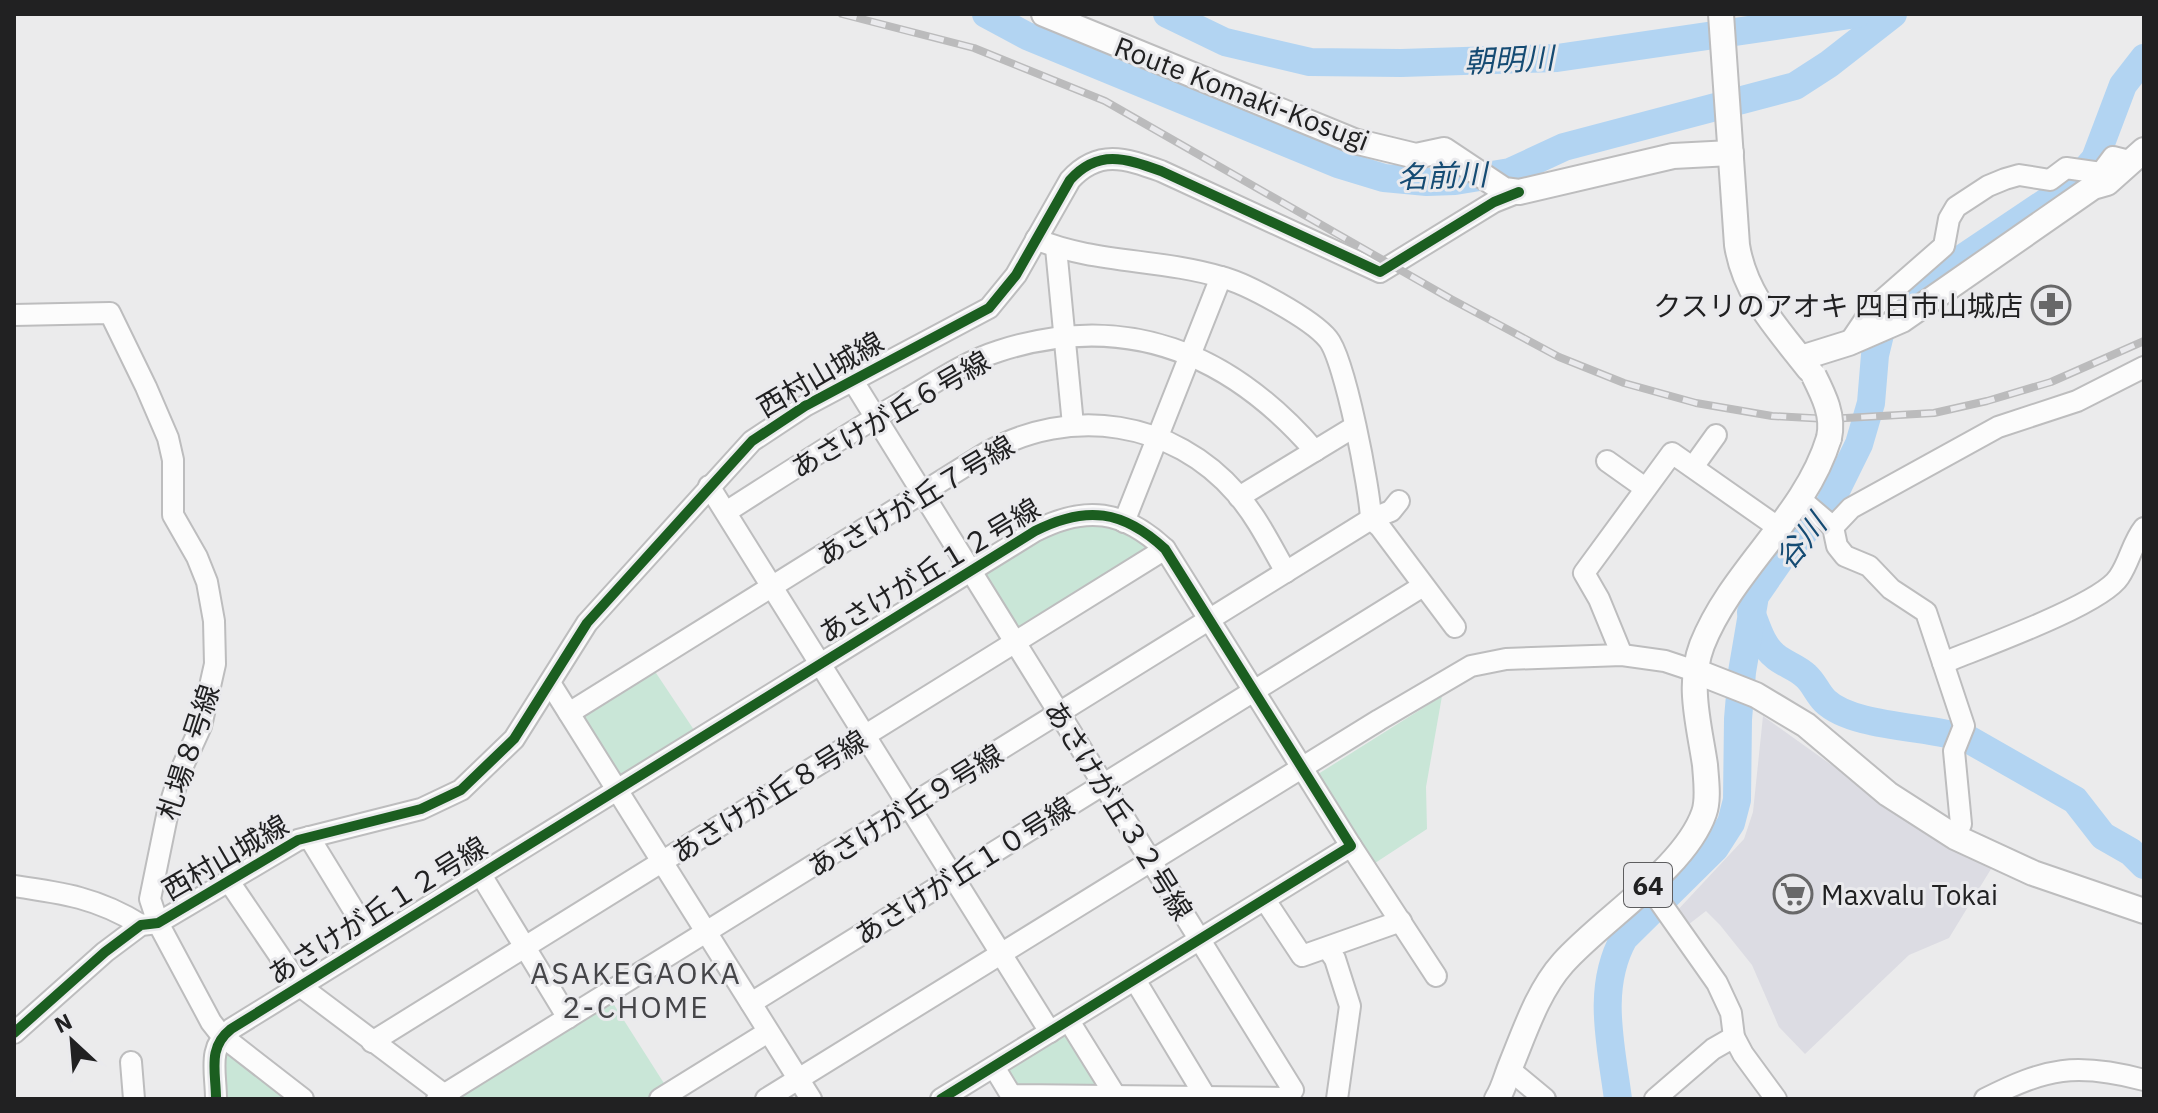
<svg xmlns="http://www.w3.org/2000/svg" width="2158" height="1113" font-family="'IBM Plex Sans','Noto Sans JP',sans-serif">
  <rect width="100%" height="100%" fill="#ebebec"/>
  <polygon fill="#dcdce3" points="1763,716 1903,816 1991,869 1949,938 1909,955 1805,1054 1779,1027 1752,965 1720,925 1706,911 1684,928 1674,914 1744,839 1753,812"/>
  <g fill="#c9e6d7">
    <path d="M1086,523C1110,527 1130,533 1149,547L1021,634L983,573L1049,533Z"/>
    <polygon points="652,667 694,730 622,775 616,774 580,717"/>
    <polygon points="1442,696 1426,787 1427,829 1372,865 1315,776"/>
    <polygon points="611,1000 667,1088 650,1099 458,1099 459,1093"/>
    <polygon points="1064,1032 1103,1084 1099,1090 1018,1090 1006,1067"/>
    <polygon points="222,1049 288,1099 222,1099"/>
  </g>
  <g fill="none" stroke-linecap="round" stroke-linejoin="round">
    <g stroke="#b2d4f2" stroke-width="28">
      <polyline points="986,14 1027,36 1338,164 1384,178 1427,182 1455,181 1510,172 1564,147 1795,86 1829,64 1893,14"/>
      <polyline points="1167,14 1225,42 1310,62 1401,63 1557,58 1857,14"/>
      <path d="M1751,612C1757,627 1762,646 1775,656C1784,664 1797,667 1806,676C1814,683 1817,693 1825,701C1853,728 1930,726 1968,739L2075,800L2103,836L2131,852L2144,865"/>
      <path d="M1618,1099C1611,1045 1596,988 1624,938L1715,848L1731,823L1737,800L1738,719L1742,672L1755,596L1784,554L1829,505L1859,444L1871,403L1875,355L1885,314L1933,278L2073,184L2095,159L2123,85L2144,58"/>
    </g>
    <defs>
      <g id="minor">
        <path d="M1036,239C1091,263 1162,259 1221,277L1124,522"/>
        <polyline points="1056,248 1073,425"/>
        <path d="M1221,277C1246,283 1312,319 1328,339C1345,359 1370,490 1371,519L1380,527L1455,627"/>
        <polyline points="14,315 110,313 146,387 168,438 173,460 173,515 197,557 207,582 214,621 215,664 201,726 181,770 168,811 150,899 158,923 211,1022 222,1036 303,1099"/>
        <polyline points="1849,343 1872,309 1944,246 1949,219 1956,207 1988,186 2005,179 2019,175 2050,180 2066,168 2101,173 2113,157 2129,161"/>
        <polyline points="853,381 1293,1090 1288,1098 1011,1095 994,1067"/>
        <polyline points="1607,461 1645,488"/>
        <polyline points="1693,467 1716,435"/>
        <polyline points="709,486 1050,1032"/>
        <polyline points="1239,497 1354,427"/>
        <polyline points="1800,499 1833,527 1837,546 1845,556 1869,566 1891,589 1926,612 1964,726 1954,751 1961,824 1955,837"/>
        <path d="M726,512C784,475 842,437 902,402C933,384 964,362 999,351C1126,310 1230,353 1315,451"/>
        <polyline points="1833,527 1851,508 1998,427 2077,401 2144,367"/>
        <polyline points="1622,655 1599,599 1584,573 1672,453 1779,528"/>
        <path d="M1943,663C1979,648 2101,605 2119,577C2130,561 2132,543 2144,528"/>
        <polyline points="550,683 811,1099"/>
        <path d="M569,713L986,453C1070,405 1173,420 1237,494C1257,517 1271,546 1286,572"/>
        <polyline points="309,837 372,940"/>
        <polyline points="1351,846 1436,976"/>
        <polyline points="481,875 568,1018"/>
        <polyline points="228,880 300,986 450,1099"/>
        <polyline points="1648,885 1717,983 1731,1013 1734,1037 1743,1054 1776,1099"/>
        <path d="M14,886C63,893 98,898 141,925"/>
        <polyline points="1265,900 1302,956 1401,921"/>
        <polyline points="1328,949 1335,959 1350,1006 1337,1099"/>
        <polyline points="1135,980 1205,1096"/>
        <polyline points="751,1003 1423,586"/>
        <polyline points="1069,1021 1115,1095"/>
        <path d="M14,1033L105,952L141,925L158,923L298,840L421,809L461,790L514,739L587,623L752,441L805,406L989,308L1016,275L1070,180C1098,149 1125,158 1161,171L1380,272L1494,202L1519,192"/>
        <polyline points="372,1042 1165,549"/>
        <polyline points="131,1062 134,1099"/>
        <polyline points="1509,1069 1545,1099"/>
        <path d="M216,1099C216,1071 207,1048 231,1029L1035,531C1086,505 1123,510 1165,549L1351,846L941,1099"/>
        <polyline points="437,1099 1371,519 1391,511 1399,501"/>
        <polyline points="660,1099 768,1032"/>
        <polyline points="766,1099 1379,720 1471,666 1506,659 1622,655 1665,661 1695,671"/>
        <polyline points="1655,1099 1713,1049 1734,1037"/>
        <path d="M1985,1099C2046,1068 2076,1062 2144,1080"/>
      </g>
      <g id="major">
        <polyline points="1044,14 1354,141 1416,156 1444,150 1504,190 1519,192 1673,156 1731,153"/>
        <path d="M1721,14L1737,245C1745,296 1779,330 1809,369"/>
        <polyline points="1801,358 1849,343 1902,320 2093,187 2107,183 2144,150"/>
        <polyline points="1695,671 1756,695 1806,725 1888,794 1955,837 2033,873 2144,911"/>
        <path d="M1497,1099C1504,1088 1506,1077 1511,1065C1525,1031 1538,991 1563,963C1602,919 1685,868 1704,813C1709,799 1706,780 1705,765C1699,724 1687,685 1702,645C1732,569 1805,517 1829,438"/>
      </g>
    </defs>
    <use href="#minor" stroke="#bdbdbe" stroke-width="24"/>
    <use href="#major" stroke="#bdbdbe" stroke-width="28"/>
    <use href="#minor" stroke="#fcfcfc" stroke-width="20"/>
    <use href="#major" stroke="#fcfcfc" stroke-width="24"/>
    <defs>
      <polyline id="rail" points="842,14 974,48 1105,101 1451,299 1559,357 1624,383 1696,403 1772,416 1828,419 1934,413 1987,401 2051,382 2144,341"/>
    </defs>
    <use href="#rail" stroke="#bbbbbc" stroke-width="8"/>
    <use href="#rail" stroke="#eaeaed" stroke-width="5" stroke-dasharray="15" stroke-linecap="butt"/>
    <defs>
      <path id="major-bridge" d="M1814,376C1824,396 1834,416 1829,438"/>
    </defs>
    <use href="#major-bridge" stroke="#bdbdbe" stroke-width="28" stroke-linecap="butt"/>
    <use href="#major-bridge" stroke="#fcfcfc" stroke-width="24"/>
    <defs>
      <g id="cycleway">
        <path d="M14,1033L105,952L141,925L158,923L298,840L421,809L461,790L514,739L587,623L752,441L805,406L989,308L1016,275L1070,180C1098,149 1125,158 1161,171L1380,272L1494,202L1519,192"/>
        <path d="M216,1099C216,1071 207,1048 231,1029L1035,531C1086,505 1123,510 1165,549L1351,846L941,1099"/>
      </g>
    </defs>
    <use href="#cycleway" stroke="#eaeaed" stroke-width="15"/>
    <use href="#cycleway" stroke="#1b5e20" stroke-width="10"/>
  </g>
  <defs>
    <symbol id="pharmacy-ring" viewBox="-11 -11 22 22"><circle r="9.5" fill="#eaeaed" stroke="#686869" stroke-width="1.5"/><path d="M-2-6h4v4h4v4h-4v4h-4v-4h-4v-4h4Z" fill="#686869"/></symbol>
    <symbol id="supermarket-ring" viewBox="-11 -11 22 22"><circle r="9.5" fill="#eaeaed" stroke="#686869" stroke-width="1.5"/><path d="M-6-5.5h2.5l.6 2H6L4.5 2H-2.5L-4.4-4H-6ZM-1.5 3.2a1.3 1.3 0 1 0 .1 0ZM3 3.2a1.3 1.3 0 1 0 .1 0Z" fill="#686869"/></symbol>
  </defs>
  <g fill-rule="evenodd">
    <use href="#pharmacy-ring" x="2029" y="283" width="44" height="44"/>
    <use href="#supermarket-ring" x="1771" y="872" width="44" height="44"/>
  </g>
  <g text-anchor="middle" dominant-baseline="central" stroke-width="6" stroke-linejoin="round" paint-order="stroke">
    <rect fill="#eaeaed" stroke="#5d5d5f" stroke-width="2" x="1624" y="863" width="48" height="44" rx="6"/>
    <g font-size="26" font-weight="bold" fill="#212122">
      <text x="1648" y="885">64</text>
    </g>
    <g font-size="28" fill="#212122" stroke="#eaeaed">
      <text transform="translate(1242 93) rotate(21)">Route Komaki-Kosugi</text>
      <text transform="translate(820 374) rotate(-30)">西村山城線</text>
      <text transform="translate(890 414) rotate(-30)">あさけが丘６号線</text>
      <text transform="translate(915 500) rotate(-31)">あさけが丘７号線</text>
      <text transform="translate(929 570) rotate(-31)">あさけが丘１２号線</text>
      <text transform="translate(188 752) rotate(-72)">札場８号線</text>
      <text transform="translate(769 796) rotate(-32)">あさけが丘８号線</text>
      <text transform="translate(905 810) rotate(-32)">あさけが丘９号線</text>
      <text transform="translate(1119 810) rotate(58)">あさけが丘３２号線</text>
      <text transform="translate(225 857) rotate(-30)">西村山城線</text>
      <text transform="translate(964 870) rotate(-32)">あさけが丘１０号線</text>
      <text transform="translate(377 910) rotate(-32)">あさけが丘１２号線</text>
    </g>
    <g font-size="28" fill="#212122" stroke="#eaeaed" text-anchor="end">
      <text x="2023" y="305">クスリのアオキ 四日市山城店</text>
      <text x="1821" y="894" text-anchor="start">Maxvalu Tokai</text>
    </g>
    <g font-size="30" font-style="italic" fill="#154b73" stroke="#eaeaed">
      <text transform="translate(1509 59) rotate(-3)">朝明川</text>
      <text transform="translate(1442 175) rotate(-2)">名前川</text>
      <text transform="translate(1800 541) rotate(-51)">谷川</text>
    </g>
    <g font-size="30" letter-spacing="2" fill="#454548" stroke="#eaeaed">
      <text x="636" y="972">ASAKEGAOKA<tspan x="636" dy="34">2-CHOME</tspan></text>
    </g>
  </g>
  <rect width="2158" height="1113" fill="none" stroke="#212122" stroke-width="32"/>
  <g transform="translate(72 1041) rotate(334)" stroke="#eaeaed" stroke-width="6" paint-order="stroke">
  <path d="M0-6L14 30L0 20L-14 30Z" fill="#212122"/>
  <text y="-12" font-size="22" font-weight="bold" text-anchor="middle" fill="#212122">N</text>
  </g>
</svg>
